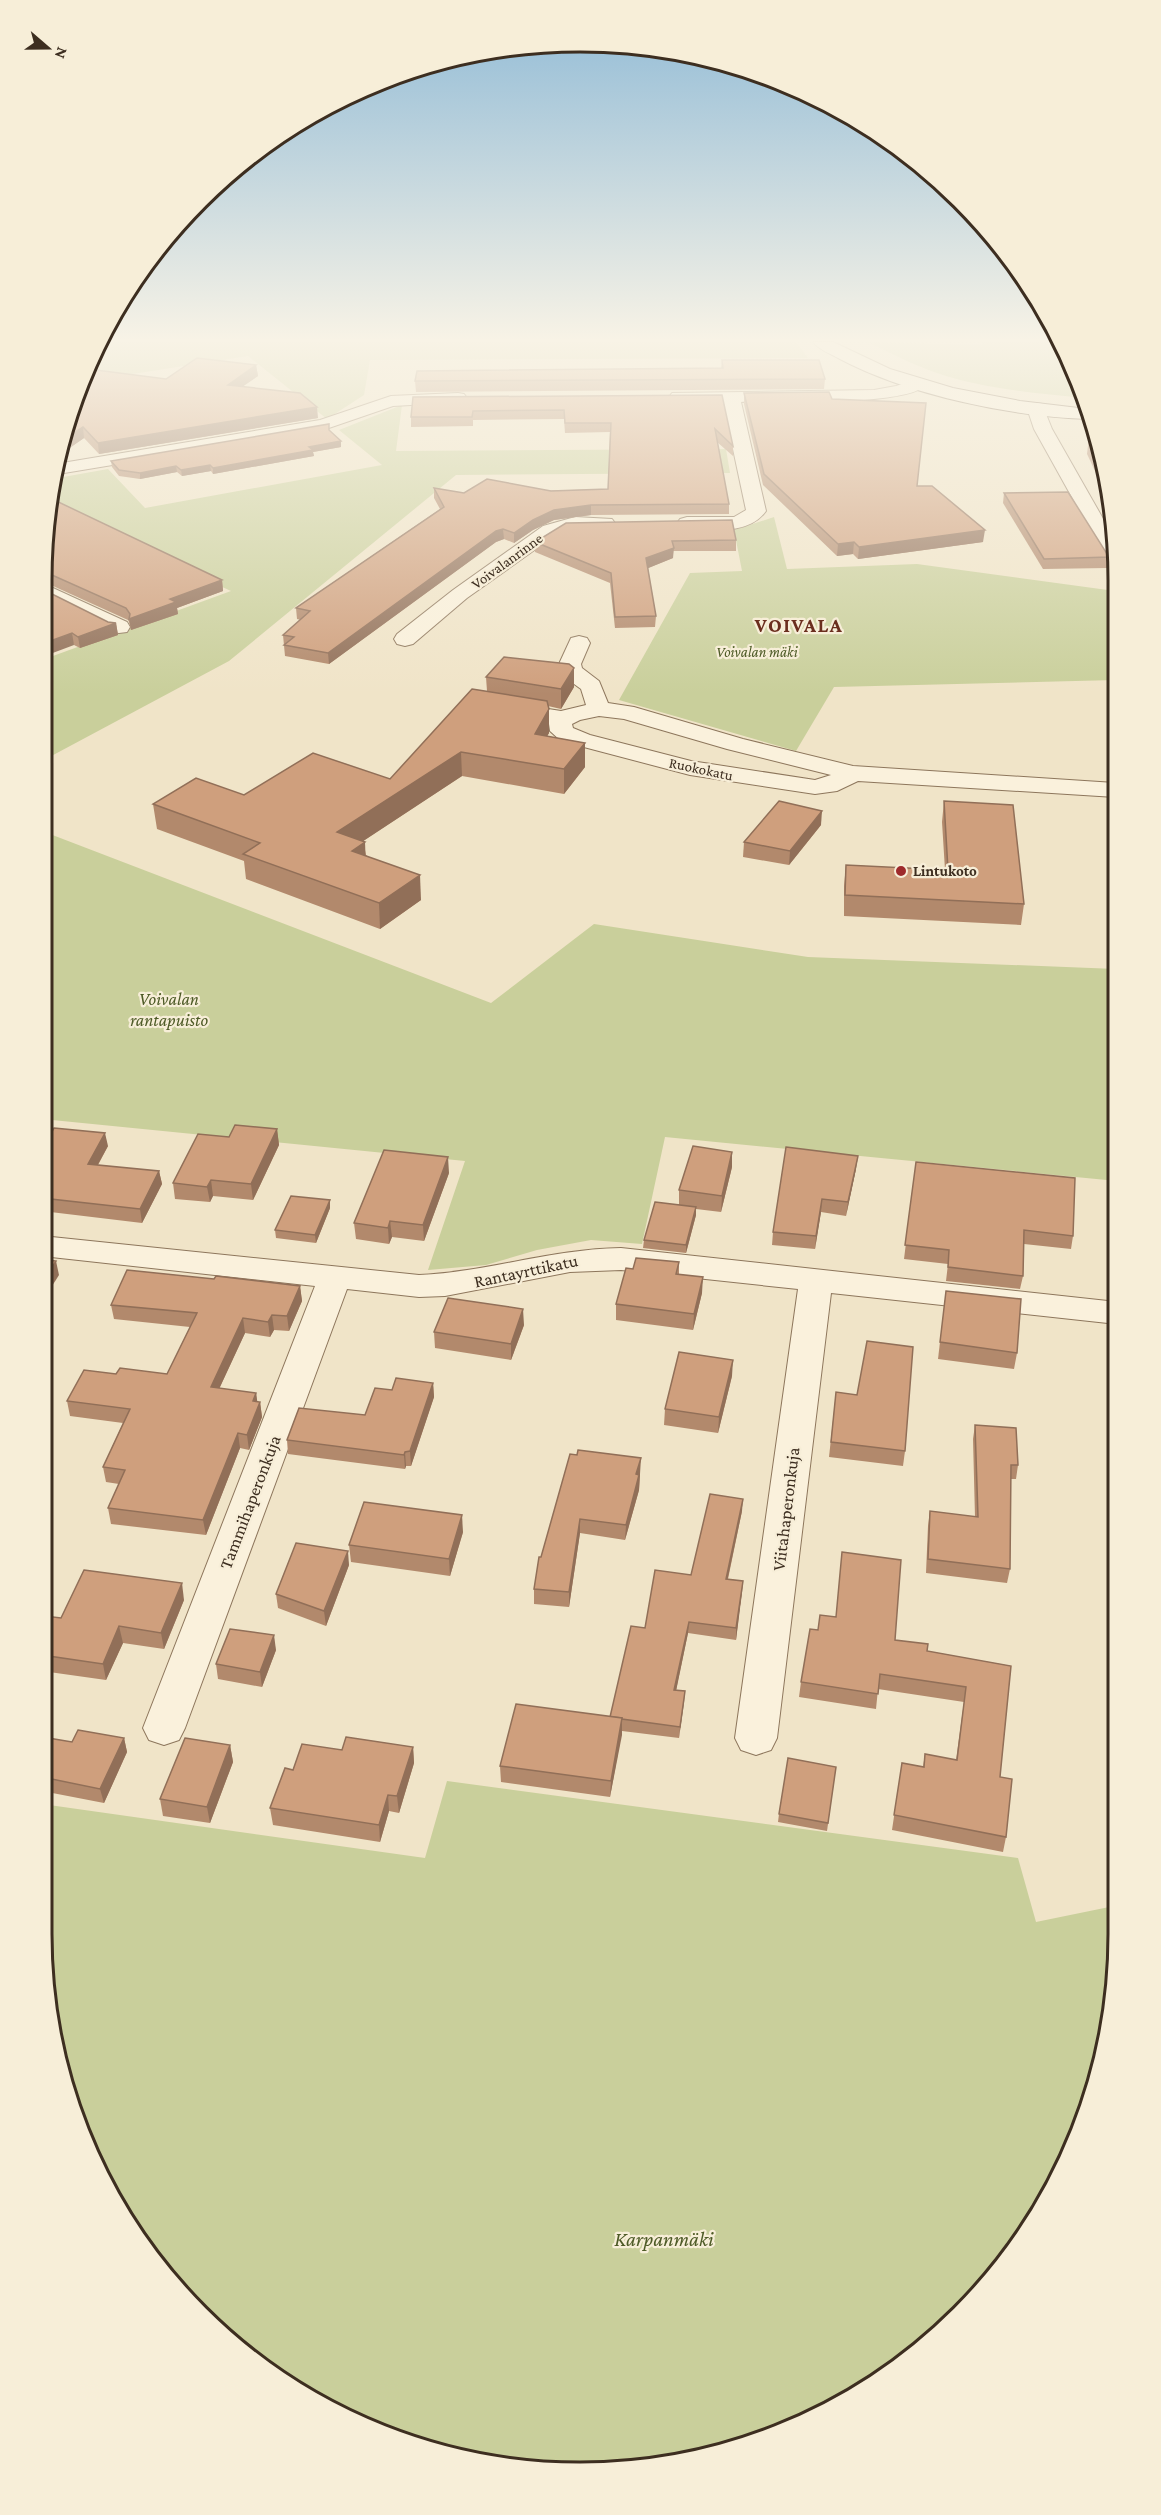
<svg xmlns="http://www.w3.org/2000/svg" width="1161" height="2515" font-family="'Crimson Pro',serif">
  <rect width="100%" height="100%" fill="#f0e4c8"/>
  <g fill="#c9cf9b">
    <polygon points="100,342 796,342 808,358 370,360 364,395 327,419 248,356 81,382"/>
    <path d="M867,342L983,345L982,342H1059L1078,374L1084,398C1034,393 983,389 934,372C911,364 889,352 867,342Z"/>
    <polygon points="402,405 396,451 726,449 730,473 456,475 229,661 42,761 42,660 231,591 49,508 52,479 108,469 145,508 382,465 339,430"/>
    <polygon points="774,517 787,569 917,564 1115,591 1115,680 834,687 796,751 619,700 690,573 742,571 734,530"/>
    <polygon points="42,831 491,1003 594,924 808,957 1116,969 1117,1181 665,1137 642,1244 591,1240 537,1250 486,1265 428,1270 465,1161 42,1119"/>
    <polygon points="447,1781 1018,1858 1036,1922 1119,1905 1119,1935 1109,2040 1078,2140 985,2290 849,2401 753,2445 651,2468 476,2463 312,2401 175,2289 114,2203 71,2108 42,1934 42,1804 425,1858"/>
  </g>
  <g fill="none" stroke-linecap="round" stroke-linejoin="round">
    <defs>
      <g id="street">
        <path d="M918,379L924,380L927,384C909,407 773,401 741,402L766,511C749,535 713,530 687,529L680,527L677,523L680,519L687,517H734L746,510L723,402H678L672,401L669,397L672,393L874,390L896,386Z"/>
        <polygon points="458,393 464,394 467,398 464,402 393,406 323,430 52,475 56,464 320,420 391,396"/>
        <polygon points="1036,403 1042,404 1052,429 1114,538 1115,561 1107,559 1104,555 1034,429 1027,408 1030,404"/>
        <polygon points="575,517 612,519 615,523 612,527 576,529 557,534 467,598 413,644 405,646 397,644 394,639 397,634 453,590 543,526"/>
        <polygon points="42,583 127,622 130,627 127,632 119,633 111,632 42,597"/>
        <path d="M579,636L587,638L590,643L581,664L582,668L599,681L608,703L634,707L743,739L853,766L1115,783V797L858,781L837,791L815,794L690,775L561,741L550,731L549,724L496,714L492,709L496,704L504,702L561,711L586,705L581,689L563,676L559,664L571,638ZM599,716L624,719L727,749L831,775L815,780L691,761L590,735L573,728L572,724L580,720Z"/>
        <path d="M42,1236L419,1275C487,1272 552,1249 621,1248L1117,1302V1324L831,1293L777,1738L771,1750L756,1755L741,1750L735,1738L798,1289L621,1270L570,1272L445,1296L419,1297L347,1289L185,1728L179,1740L164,1745L149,1740L143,1728L315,1286L42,1256Z"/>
      </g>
      <path id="secondary" d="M813,342H833L890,369L953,388L1020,401L1087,409L1090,419C1013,417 908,395 840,359C831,354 819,350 813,342Z"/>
    </defs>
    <use href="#street" stroke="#8d765c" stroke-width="2"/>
    <use href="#secondary" stroke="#6f573f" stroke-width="2"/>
    <use href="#street" fill="#faf1dc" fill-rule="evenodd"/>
    <use href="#secondary" fill="#faf1dc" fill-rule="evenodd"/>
  </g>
  <g fill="#b2896c">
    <polygon points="722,360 825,379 824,389 416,392 415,381 721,368"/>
    <polygon points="256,365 258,376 242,386 318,418 99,454 84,438 58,456 81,380 166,379"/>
    <polygon points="744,393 832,399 917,486 983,542 858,559 853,554 837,556 763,485 744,404"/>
    <polygon points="722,395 733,446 733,456 717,442 729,504 729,514 591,515 554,520 533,530 514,543 504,539 496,542 329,664 285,656 283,635 301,620 297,619 296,608 440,509 434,498 434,488 464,493 608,489 610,432 565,433 564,419 473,420 473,426 411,427 411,417 413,397"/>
    <polygon points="329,431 341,447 313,452 314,456 213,474 211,471 182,476 177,472 140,479 119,476 112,467 111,461"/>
    <polygon points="1089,437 1095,437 1113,503 1110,503 1087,454"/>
    <polygon points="1004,493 1109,557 1107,568 1043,569 1003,503"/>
    <polygon points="50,498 222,580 223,591 177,608 178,614 131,630 129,622 128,620 42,581"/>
    <polygon points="736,540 736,551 673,551 673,558 648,568 656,616 655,627 615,628 610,583 535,552 535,542"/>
    <polygon points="42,589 108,622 116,623 118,635 80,648 74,645"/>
    <polygon points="574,668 574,687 561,709 548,706 549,733 547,736 585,743 585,767 564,794 462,776 363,841 366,855 421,900 380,929 246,879 244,861 157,829 153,804 390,779 487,691 486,677"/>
    <polygon points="944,801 1024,904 1021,925 844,916 844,886 846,865 945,870 942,822"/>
    <polygon points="821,825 789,865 743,857 744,842"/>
    <polygon points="277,1129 279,1145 253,1200 213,1196 210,1202 175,1199 173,1183 229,1137"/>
    <polygon points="108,1146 98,1165 159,1171 162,1184 142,1223 42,1211 42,1148"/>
    <polygon points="916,1162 1073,1236 1071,1249 1024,1244 1023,1276 1020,1289 946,1281 948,1264 904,1259"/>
    <polygon points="732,1167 721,1212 696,1209 696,1215 686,1253 643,1248 644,1240 679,1205 679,1190"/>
    <polygon points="856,1169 846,1216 821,1212 815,1249 772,1245 773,1232"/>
    <polygon points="449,1173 424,1241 392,1237 389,1244 356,1239 354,1223"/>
    <polygon points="330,1208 316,1243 276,1238 275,1230"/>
    <polygon points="679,1262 679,1274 702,1293 693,1330 616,1320 616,1304 633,1269"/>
    <polygon points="214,1279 300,1286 302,1301 289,1331 274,1330 270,1337 245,1333 219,1389 256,1393 257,1402 260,1402 262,1417 249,1450 240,1448 206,1535 111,1524 108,1508 119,1484 106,1482 103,1467 123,1423 70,1416 67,1401 116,1374 167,1374 190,1327 114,1319 111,1305"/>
    <polygon points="946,1291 1017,1353 1014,1369 938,1359"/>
    <polygon points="524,1325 511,1360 435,1348 434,1332"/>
    <polygon points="732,1376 718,1433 664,1425 665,1409"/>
    <polygon points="433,1383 434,1397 411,1466 406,1466 405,1469 288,1454 287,1440 365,1415 392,1390"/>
    <polygon points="836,1392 857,1395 905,1451 903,1466 829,1457"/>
    <polygon points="975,1425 1018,1465 1016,1479 1011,1479 1010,1569 1007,1583 926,1573 928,1526 930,1511 975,1517 973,1439"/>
    <polygon points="570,1454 640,1473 639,1490 625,1540 580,1533 569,1607 534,1604 534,1589 541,1557"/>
    <polygon points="742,1511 728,1579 743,1581 736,1640 688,1633 676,1690 685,1691 679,1738 622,1731 610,1797 501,1782 500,1766 610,1717 645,1628 691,1575"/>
    <polygon points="463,1532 450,1576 351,1562 349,1545"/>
    <polygon points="349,1565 326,1626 278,1608 276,1594"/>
    <polygon points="184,1600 164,1649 123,1643 106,1680 42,1671 42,1621"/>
    <polygon points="895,1640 927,1651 1011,1666 1000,1777 1006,1837 1003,1852 892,1830 902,1763 923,1767 925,1754 956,1760 964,1702 878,1689 876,1709 799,1697 801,1682"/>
    <polygon points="276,1650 262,1687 218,1679 216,1664"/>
    <polygon points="42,1737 72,1742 124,1738 127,1752 104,1803 42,1791"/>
    <polygon points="230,1745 233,1762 210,1823 163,1816 160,1799"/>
    <polygon points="413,1747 414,1763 399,1813 389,1811 380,1842 273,1825 270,1808 293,1770 342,1750"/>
    <polygon points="836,1767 827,1831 778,1822 779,1814"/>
  </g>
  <g fill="#916f58">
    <polygon points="256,365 258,376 229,396 228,385"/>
    <polygon points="317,407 318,418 99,454 98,443"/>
    <polygon points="83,427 84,438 58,456 63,440"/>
    <polygon points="341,441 341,447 313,452 314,456 213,474 213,468 309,447"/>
    <polygon points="210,465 211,471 182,476 181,470"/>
    <polygon points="176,466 177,472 140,479 140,473"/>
    <polygon points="591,505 591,515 554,520 533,530 514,543 514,533 533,520 554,510"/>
    <polygon points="503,529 504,539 496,542 329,664 328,653 496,531"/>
    <polygon points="985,530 983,542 858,559 859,547"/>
    <polygon points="854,542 853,554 837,556 838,544"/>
    <polygon points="674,548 673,558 646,569 646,558"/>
    <polygon points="222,580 223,591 177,608 178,614 131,630 129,619 170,599"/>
    <polygon points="116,623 118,635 80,648 78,637"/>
    <polygon points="72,633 74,645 42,657 42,644"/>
    <polygon points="574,668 574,687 561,709 561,689"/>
    <polygon points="549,709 549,733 535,758 535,734"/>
    <polygon points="585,743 585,767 564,794 564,769"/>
    <polygon points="461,752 462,776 339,857 337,832"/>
    <polygon points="822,811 821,825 789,865 790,851"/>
    <polygon points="365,842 366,867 352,851"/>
    <polygon points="420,875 421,900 380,929 379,903"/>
    <polygon points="277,1129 279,1145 253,1200 251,1184"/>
    <polygon points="105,1133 108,1146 91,1177 88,1164"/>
    <polygon points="732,1152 732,1167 721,1212 722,1196"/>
    <polygon points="858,1156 856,1169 846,1216 848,1202"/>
    <polygon points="448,1157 449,1173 424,1241 423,1225"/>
    <polygon points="159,1171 162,1184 142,1223 140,1209"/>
    <polygon points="211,1180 213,1196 210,1202 207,1187"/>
    <polygon points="822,1199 821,1212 815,1249 816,1236"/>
    <polygon points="330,1200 330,1208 316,1243 315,1235"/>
    <polygon points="696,1207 696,1215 686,1253 686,1245"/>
    <polygon points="390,1221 392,1237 389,1244 388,1228"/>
    <polygon points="56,1261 59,1275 42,1302 42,1284"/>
    <polygon points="703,1277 702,1293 693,1330 694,1314"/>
    <polygon points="300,1286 302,1301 289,1331 287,1316"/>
    <polygon points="523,1309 524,1325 511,1360 511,1344"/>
    <polygon points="272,1315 274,1330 270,1337 268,1322"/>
    <polygon points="243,1318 245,1333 213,1402 211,1387"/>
    <polygon points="733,1360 732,1376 718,1433 719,1417"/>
    <polygon points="433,1383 434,1397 411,1466 410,1451"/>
    <polygon points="256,1393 258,1406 260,1402 262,1417 249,1450 247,1435 253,1401"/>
    <polygon points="238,1433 240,1448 206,1535 203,1520"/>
    <polygon points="405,1452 406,1466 405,1469 404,1455"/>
    <polygon points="641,1458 639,1490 625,1540 626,1525 636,1474"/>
    <polygon points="743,1499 742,1511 725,1591 726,1579"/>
    <polygon points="462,1515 463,1532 450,1576 449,1559"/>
    <polygon points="580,1519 580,1533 569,1607 569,1592"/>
    <polygon points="348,1551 349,1565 326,1626 324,1611"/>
    <polygon points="743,1581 742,1593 736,1640 736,1628"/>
    <polygon points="182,1583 184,1600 164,1649 161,1633"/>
    <polygon points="689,1622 688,1633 674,1701 674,1690"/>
    <polygon points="119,1626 123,1643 106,1680 103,1664"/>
    <polygon points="274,1635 276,1650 262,1687 260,1672"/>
    <polygon points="685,1691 684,1703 679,1738 680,1727"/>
    <polygon points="622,1718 622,1735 610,1797 611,1781"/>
    <polygon points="124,1738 127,1752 104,1803 100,1789"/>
    <polygon points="230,1745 233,1762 210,1823 207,1807"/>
    <polygon points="413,1747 414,1763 399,1813 397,1796"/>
    <polygon points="388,1795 389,1811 380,1842 379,1825"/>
  </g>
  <g fill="#cf9f7d" stroke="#916f58" stroke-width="1.5">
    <polygon points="197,358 256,365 228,385 300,393 317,407 98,443 83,427 63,440 81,380 96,370 166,379"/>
    <polygon points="722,360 819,360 825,379 415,381 417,371 723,368"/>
    <polygon points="829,392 832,399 926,403 917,486 932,486 985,530 859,547 854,542 838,544 764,474 744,393"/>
    <polygon points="722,395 733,446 715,429 729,504 591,505 554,510 533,520 514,533 503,529 496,531 328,653 284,645 294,637 283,635 310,611 296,608 444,507 434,488 464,493 487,479 551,491 608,489 611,423 565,423 564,410 473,411 472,417 411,417 413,397"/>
    <polygon points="329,424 329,430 341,441 309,447 313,450 213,468 210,465 181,470 176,466 140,473 119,470 111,461"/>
    <polygon points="1089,437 1095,437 1102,462"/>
    <polygon points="1068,492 1109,557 1044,559 1004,493"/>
    <polygon points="50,498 222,580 170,599 176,602 129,619 130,614 126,608 43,571"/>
    <polygon points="732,520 736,540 672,541 674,548 646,558 656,616 615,617 611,573 535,542 566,523"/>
    <polygon points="42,589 108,622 116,623 78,637 72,633 42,644"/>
    <polygon points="504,657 569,664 574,668 561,689 486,677"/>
    <polygon points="472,689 547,701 549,709 535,734 585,743 564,769 461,752 337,832 365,842 352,851 420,875 379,903 243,854 260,843 153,804 196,778 244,795 313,753 390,779"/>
    <polygon points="779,801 822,811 790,851 744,842"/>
    <polygon points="944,801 1013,805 1024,904 845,895 846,865 948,870"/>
    <polygon points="235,1125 277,1129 251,1184 211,1180 207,1187 173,1183 198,1134 229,1137"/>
    <polygon points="54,1128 105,1133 88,1164 159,1171 140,1209 42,1198 42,1148"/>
    <polygon points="693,1146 732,1152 722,1196 679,1190"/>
    <polygon points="786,1147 858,1156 848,1202 822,1199 816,1236 773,1232"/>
    <polygon points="384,1150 448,1157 423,1225 390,1221 388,1228 354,1223"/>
    <polygon points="916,1162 1075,1178 1073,1236 1024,1230 1023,1276 948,1267 949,1250 905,1245"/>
    <polygon points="291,1196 330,1200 315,1235 275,1230"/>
    <polygon points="655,1202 696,1207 686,1245 644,1240"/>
    <polygon points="636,1258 679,1262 676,1274 703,1277 694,1314 616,1304 626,1268 633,1269"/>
    <polygon points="42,1259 56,1261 42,1284"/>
    <polygon points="127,1270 214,1279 216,1276 300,1286 287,1316 272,1315 268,1322 243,1318 211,1387 256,1393 253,1401 260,1402 247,1435 238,1433 203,1520 108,1508 125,1470 103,1467 130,1409 67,1401 84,1370 116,1374 120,1368 167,1374 197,1313 111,1305"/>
    <polygon points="946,1291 1021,1299 1017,1353 940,1342"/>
    <polygon points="448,1298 523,1309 511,1344 434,1332"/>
    <polygon points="867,1341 913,1347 905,1451 831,1442 836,1392 857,1395"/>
    <polygon points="679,1352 733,1360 719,1417 665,1409"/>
    <polygon points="396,1378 433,1383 410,1451 405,1452 404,1455 287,1440 299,1408 365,1415 375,1388 392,1390"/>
    <polygon points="975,1425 1016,1428 1018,1465 1011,1465 1010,1569 928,1559 930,1511 978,1517"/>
    <polygon points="578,1450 641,1458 636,1474 639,1475 626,1525 580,1519 569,1592 534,1589 539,1557 541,1557 570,1454 577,1455"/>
    <polygon points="710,1494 743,1499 726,1579 743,1581 736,1628 689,1622 674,1690 685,1691 680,1727 622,1719 622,1718 610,1717 631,1626 645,1628 655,1570 691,1575"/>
    <polygon points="364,1502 462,1515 449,1559 349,1545"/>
    <polygon points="296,1543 348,1551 324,1611 276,1594"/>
    <polygon points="842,1552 901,1560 895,1640 928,1644 927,1651 1011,1666 1000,1777 1012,1779 1006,1837 894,1815 902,1763 924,1767 925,1754 957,1760 966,1687 880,1674 878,1694 801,1682 810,1629 818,1630 820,1615 836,1617"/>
    <polygon points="84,1570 182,1583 161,1633 119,1626 103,1664 42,1655 42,1621 45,1616 61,1618"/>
    <polygon points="230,1629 274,1635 260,1672 216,1664"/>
    <polygon points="516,1704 622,1718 611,1781 500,1766"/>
    <polygon points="78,1730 124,1738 100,1789 42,1777 42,1737 72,1742"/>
    <polygon points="346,1737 413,1747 397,1796 388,1795 379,1825 270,1808 285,1768 293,1770 302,1744 342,1750"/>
    <polygon points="185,1738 230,1745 207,1807 160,1799"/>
    <polygon points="788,1758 836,1767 828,1823 779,1814"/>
  </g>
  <linearGradient id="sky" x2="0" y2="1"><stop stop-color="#8fbad6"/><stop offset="0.49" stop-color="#f8f3e6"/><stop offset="1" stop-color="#f8f3e6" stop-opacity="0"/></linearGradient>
  <rect width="1161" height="694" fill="url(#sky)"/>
  <circle fill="#9e2a2b" stroke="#f7eed8" stroke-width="2" cx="901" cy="871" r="6"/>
  <g text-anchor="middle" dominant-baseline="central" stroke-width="4.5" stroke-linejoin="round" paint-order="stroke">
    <g font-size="15" fill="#3d2e20" stroke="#f7eed8">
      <text transform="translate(507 561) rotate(-36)">Voivalanrinne</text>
      <text transform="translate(701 769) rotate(12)">Ruokokatu</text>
    </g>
    <g font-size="15" font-style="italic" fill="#4d5a26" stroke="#f7eed8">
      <text x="757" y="652">Voivalan mäki</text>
    </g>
    <g font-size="15" font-weight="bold" fill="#3d2e20" stroke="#f7eed8" text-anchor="start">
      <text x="913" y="871">Lintukoto</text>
    </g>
    <g font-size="18" font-style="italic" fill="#4d5a26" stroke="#f7eed8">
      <text x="169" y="999">Voivalan<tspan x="169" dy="21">rantapuisto</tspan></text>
    </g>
    <g font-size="18" fill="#3d2e20" stroke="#f7eed8">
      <text transform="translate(526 1271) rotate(-12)">Rantayrttikatu</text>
      <text transform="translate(250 1502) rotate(-69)">Tammihaperonkuja</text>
      <text transform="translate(786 1509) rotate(-83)">Viitahaperonkuja</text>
    </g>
    <g font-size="20" font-weight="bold" letter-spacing="1.5" fill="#6b2e1e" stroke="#f7eed8">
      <text x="799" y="625">VOIVALA</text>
    </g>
    <g font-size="21" font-style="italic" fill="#4d5a26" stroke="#f7eed8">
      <text x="664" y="2239">Karpanmäki</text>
    </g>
  </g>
  <path d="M0 0H1161V2515H0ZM580 52H580A528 528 0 0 1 1108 580V1934A528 528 0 0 1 580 2462H580A528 528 0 0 1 52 1934V580A528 528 0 0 1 580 52Z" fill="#f7eed8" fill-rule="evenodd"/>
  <path fill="none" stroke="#3d2e20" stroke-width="3" d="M580 52H580A528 528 0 0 1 1108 580V1934A528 528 0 0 1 580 2462H580A528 528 0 0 1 52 1934V580A528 528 0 0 1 580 52Z"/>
  <g transform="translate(48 48) rotate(110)" stroke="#f7eed8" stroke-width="4.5" paint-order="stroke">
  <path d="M0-4.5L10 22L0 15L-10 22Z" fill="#3d2e20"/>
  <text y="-9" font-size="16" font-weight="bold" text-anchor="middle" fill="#3d2e20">N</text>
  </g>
</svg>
